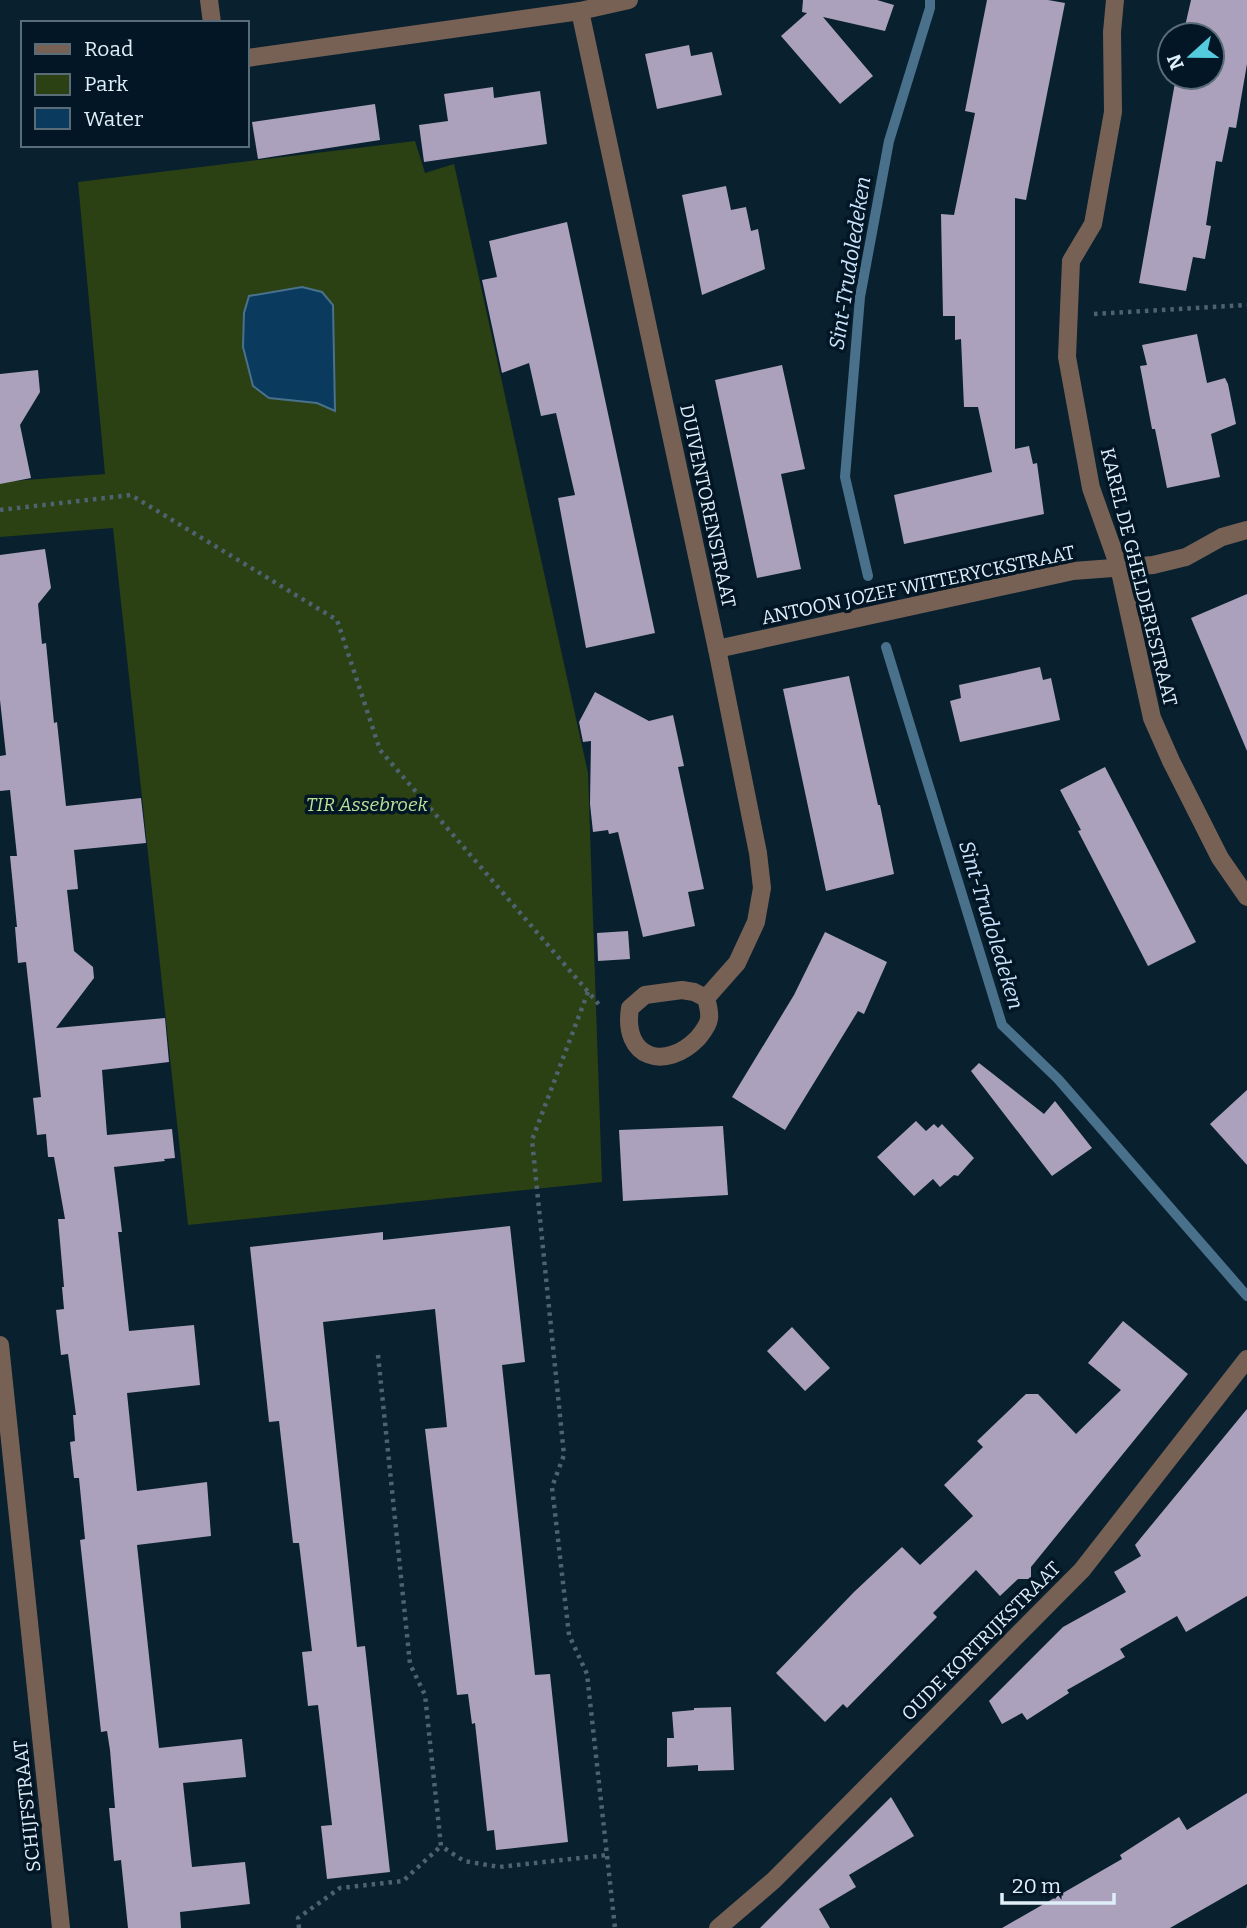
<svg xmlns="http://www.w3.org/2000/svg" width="1247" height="1928" font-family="Bitter,serif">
  <rect width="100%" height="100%" fill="#09202f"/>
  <polygon fill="#2b4113" points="415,141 425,173 454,164 588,773 602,1182 188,1225 113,528 0,537 0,482 105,474 78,182"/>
  <polygon fill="#0a3b5e" stroke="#4a718c" stroke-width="2" points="302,287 322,292 333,305 335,411 317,403 269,398 253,386 243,347 244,313 249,296"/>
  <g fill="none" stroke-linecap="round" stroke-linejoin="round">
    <g stroke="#4a718c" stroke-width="10">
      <polyline points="868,576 845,477 860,297 889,141 930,8 930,0"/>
      <polyline points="886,647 1002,1025 1058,1079 1247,1296"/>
    </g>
  </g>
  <g fill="#aba1bc">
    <polygon points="803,0 877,0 894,5 885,31 823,17 873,76 840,104 781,36 807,13 802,12"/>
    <polygon points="987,0 1048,0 1065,3 1026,200 1015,198 1015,449 1029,446 1033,464 1037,463 1044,514 904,544 894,495 992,472 978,407 964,407 961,339 955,340 955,316 943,316 941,214 954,215 975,113 965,111"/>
    <polygon points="1191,0 1247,0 1247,64 1236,128 1229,127 1222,162 1216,161 1206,225 1211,226 1205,259 1193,257 1186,291 1139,283 1176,77 1212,77 1212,35 1183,35"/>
    <polygon points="689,45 691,56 712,52 722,95 657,109 645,54"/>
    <polygon points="493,87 494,98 540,91 547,144 424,162 419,125 448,121 444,94"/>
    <polygon points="375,104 380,140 258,159 252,122"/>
    <polygon points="726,186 731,210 746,207 751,231 758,229 765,269 702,295 682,195"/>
    <polygon points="567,222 655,633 586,648 558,498 575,495 556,413 541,416 529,363 502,373 482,280 497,277 489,241"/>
    <polygon points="1197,334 1207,383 1225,378 1228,384 1236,424 1211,434 1220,477 1167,488 1155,429 1152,429 1140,366 1147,365 1142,345"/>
    <polygon points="782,365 805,469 781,474 801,569 757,578 715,380"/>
    <polygon points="38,370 40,392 20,425 31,478 0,484 0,374"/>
    <polygon points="45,549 51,588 38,604 42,644 46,643 54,723 57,722 66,806 141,798 146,843 74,850 78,889 67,890 74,951 93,967 94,978 56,1028 165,1018 169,1062 102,1070 107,1135 172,1129 175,1158 164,1159 165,1161 114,1167 122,1232 118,1232 129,1331 194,1325 200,1385 127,1393 137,1491 207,1482 211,1536 137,1545 159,1748 242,1739 246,1777 183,1783 192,1867 245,1862 250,1904 180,1912 181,1928 128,1928 121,1860 114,1861 109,1808 115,1808 110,1750 107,1731 101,1732 80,1540 85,1539 79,1478 74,1478 70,1442 75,1441 73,1415 76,1415 68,1354 61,1355 56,1310 64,1309 62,1287 64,1287 58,1219 65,1219 54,1157 48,1157 46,1134 37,1135 33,1098 41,1097 26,962 18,963 15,927 17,927 10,856 17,856 10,790 0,791 0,756 6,755 0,700 0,555"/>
    <polygon points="1247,594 1247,751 1191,618"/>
    <polygon points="1040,667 1043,680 1051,678 1060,720 960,742 950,701 961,698 959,685"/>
    <polygon points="849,676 878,805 880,805 894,874 826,891 783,689"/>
    <polygon points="595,692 649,721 673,715 684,766 678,767 704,889 688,892 695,926 643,937 618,832 609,834 608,830 593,832 590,804 591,741 583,742 579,722"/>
    <polygon points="1105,767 1196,942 1148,966 1078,831 1081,830 1060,790"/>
    <polygon points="628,931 630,959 598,961 597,933"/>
    <polygon points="825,932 887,962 864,1014 858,1011 785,1130 732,1097 794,995"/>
    <polygon points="979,1063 1044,1114 1055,1101 1092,1148 1052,1176 971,1071"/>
    <polygon points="1247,1090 1247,1165 1210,1124"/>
    <polygon points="916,1121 926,1131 934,1124 938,1128 942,1124 974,1158 958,1176 954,1175 940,1187 933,1179 914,1196 877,1157"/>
    <polygon points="723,1126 728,1195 623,1201 619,1130"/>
    <polygon points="510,1226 525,1362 502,1365 535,1675 550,1674 568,1842 496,1850 494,1830 487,1831 475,1723 472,1724 468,1694 457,1695 425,1429 447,1427 435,1309 323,1322 357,1647 365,1646 390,1872 327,1879 321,1826 332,1825 318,1705 308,1706 302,1652 312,1651 299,1543 293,1543 279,1421 269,1422 250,1247 383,1232 383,1240"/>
    <polygon points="1123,1321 1188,1374 1031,1567 1031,1579 1018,1579 1000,1596 976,1570 933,1613 937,1617 923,1631 847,1708 843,1704 825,1722 776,1673 854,1592 902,1547 920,1565 973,1516 944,1485 983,1447 977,1441 1026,1394 1038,1394 1076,1434 1121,1390 1088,1363"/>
    <polygon points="792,1327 830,1368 805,1391 767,1351"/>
    <polygon points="1247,1409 1247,1596 1186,1632 1177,1616 1120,1649 1125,1657 1067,1690 1069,1693 1027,1720 1022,1713 1002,1724 989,1701 1063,1627 1126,1592 1114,1572 1141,1556 1135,1545"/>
    <polygon points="731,1707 734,1770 698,1771 698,1765 667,1767 667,1738 674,1738 672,1712 694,1710 694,1708"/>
    <polygon points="1247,1793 1247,1884 1170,1928 1002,1928 1122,1859 1120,1855 1179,1817 1187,1830"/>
    <polygon points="891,1797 914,1836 849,1875 856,1887 819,1909 830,1928 760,1928"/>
  </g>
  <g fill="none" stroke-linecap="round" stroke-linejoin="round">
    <g stroke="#4e626f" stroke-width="4.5" stroke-dasharray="3.5 5" stroke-linecap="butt">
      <polyline points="1094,314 1247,305"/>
      <polyline points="0,510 131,495 337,620 380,750 602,1008"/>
      <polyline points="588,992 532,1140 564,1455 552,1487 569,1635 587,1674 615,1928"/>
      <polyline points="378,1355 410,1664 425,1695 441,1846 464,1861 499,1867 607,1855"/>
      <polyline points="299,1928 298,1918 340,1888 403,1881 441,1846"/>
      <polyline points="1246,1928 1247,1928"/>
    </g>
    <g stroke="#776154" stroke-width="18">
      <polyline points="209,0 212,23"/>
      <polyline points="1115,0 1112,32 1113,112 1093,224 1071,261 1067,357 1091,488 1119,567 1152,718 1171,761 1220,858 1247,897"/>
      <polyline points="580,11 717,649 758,853 762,888 756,922 737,963 706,998"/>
      <polyline points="247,58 580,11 629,0"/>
      <polyline points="717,649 1073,571 1153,565 1186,557 1222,537 1247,530"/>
      <path d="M682,990L694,992L706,998C708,1005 710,1012 709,1019C708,1026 702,1033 698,1038C665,1072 622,1058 630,1008L645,995Z"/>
      <polyline points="0,1345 61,1928"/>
      <polyline points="718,1928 774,1880 1082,1570 1247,1359"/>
    </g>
  </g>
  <g text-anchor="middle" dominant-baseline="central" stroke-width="7" stroke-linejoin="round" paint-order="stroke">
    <g font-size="19" fill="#e0eef8" stroke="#021625">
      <text transform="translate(708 506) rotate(78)">DUIVENTORENSTRAAT</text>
      <text transform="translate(1139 577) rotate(76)">KAREL DE GHELDERESTRAAT</text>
      <text transform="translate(918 585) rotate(-12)">ANTOON JOZEF WITTERYCKSTRAAT</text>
      <text transform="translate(981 1641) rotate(-45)">OUDE KORTRIJKSTRAAT</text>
      <text transform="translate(27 1806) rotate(-96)">SCHIJFSTRAAT</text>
    </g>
    <g font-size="19" font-style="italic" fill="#bae195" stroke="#021625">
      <text x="367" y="804">TIR Assebroek</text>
    </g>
    <g font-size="21" font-style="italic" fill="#cbe5fd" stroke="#021625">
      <text transform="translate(850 263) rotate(-81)">Sint-Trudoledeken</text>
      <text transform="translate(991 925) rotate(73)">Sint-Trudoledeken</text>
    </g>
  </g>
  <rect x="21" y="21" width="228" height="126" fill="#021625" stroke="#5b6c79" stroke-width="2"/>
  <rect x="35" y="44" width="35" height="10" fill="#776154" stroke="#5b6c79" stroke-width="2"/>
  <text x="84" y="56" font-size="21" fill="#e0eef8">Road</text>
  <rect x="35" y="74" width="35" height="21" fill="#2b4113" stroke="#5b6c79" stroke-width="2"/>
  <text x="84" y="91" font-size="21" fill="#e0eef8">Park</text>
  <rect x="35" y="108" width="35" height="21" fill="#0a3b5e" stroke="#5b6c79" stroke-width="2"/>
  <text x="84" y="126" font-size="21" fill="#e0eef8">Water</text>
  <g transform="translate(1191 56) rotate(249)"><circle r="33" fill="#021625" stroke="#5b6c79" stroke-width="2"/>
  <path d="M0-5L12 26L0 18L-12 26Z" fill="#54cade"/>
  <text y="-10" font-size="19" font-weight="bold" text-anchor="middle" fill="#e0eef8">N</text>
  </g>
  <path d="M1002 1893v10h112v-10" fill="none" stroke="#e0eef8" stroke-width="3.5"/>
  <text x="1012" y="1893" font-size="21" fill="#e0eef8" stroke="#021625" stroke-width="5" paint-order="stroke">20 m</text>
</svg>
